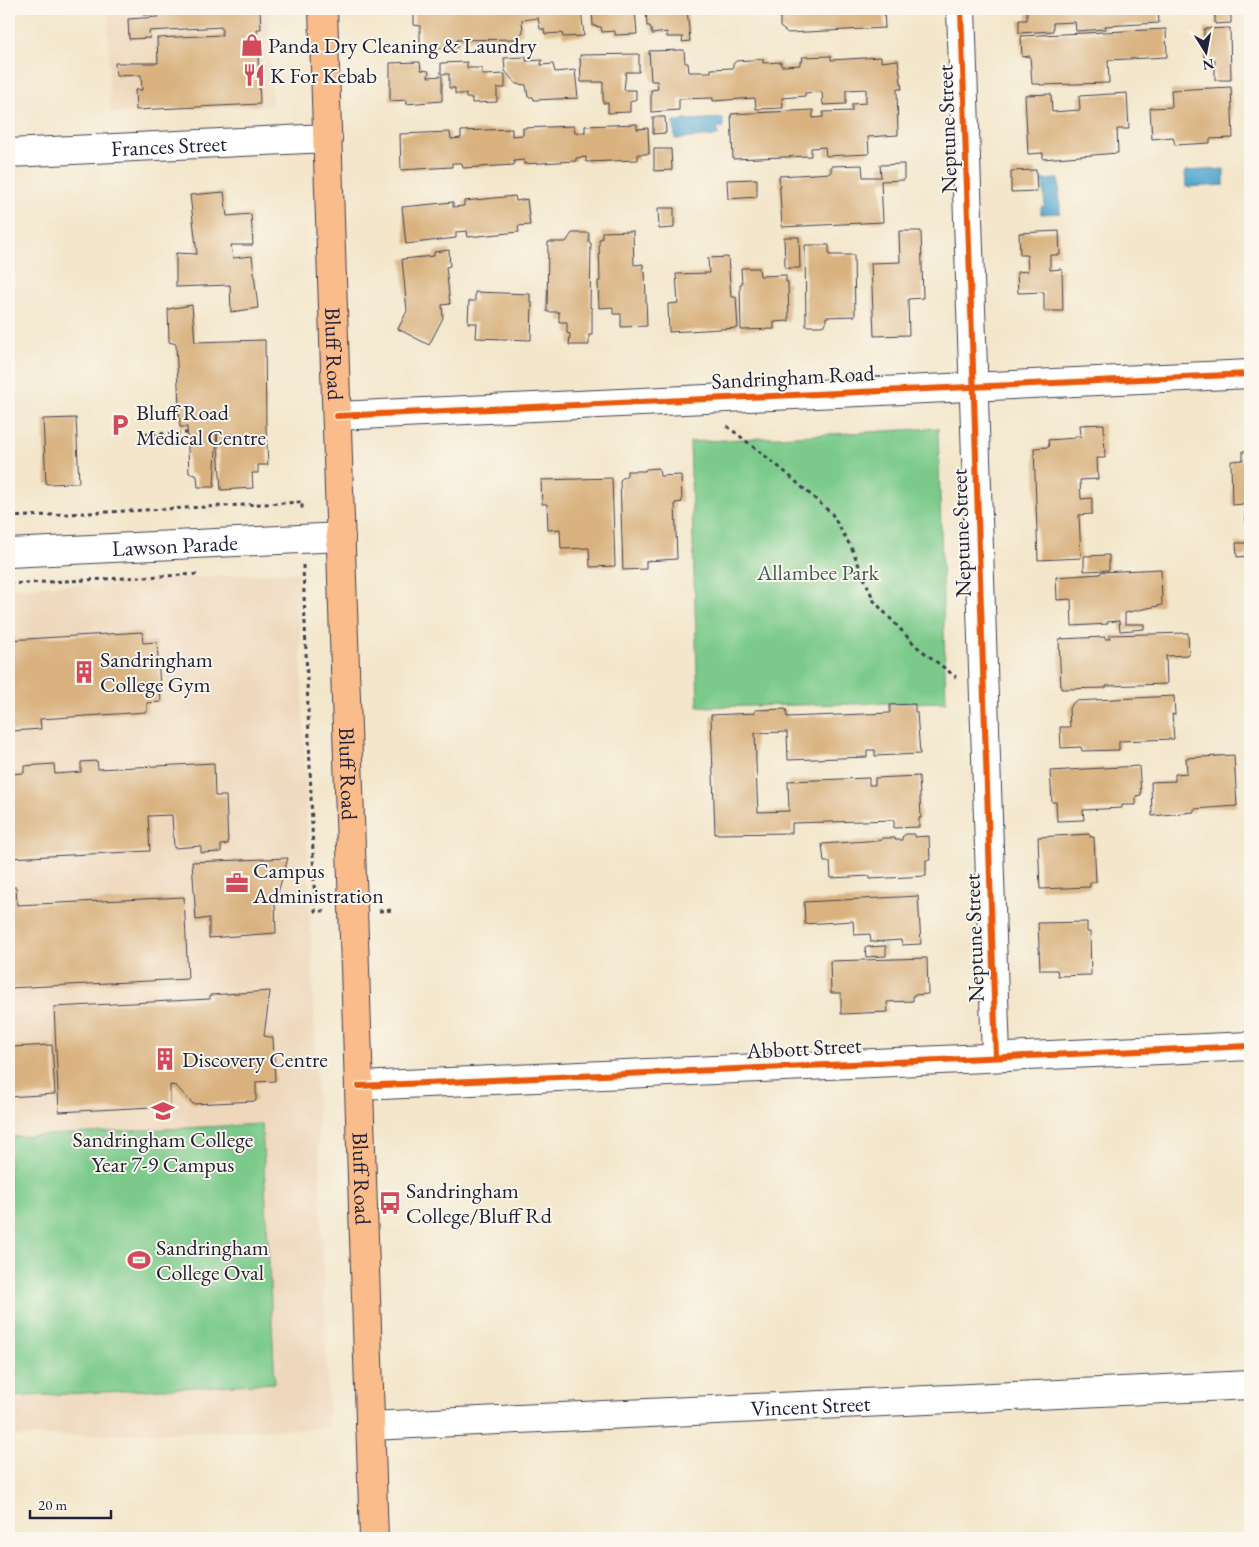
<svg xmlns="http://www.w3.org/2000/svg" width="1259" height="1547" font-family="'EB Garamond',serif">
  <rect width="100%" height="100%" fill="#fbf7ec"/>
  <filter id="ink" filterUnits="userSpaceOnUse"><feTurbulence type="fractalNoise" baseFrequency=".02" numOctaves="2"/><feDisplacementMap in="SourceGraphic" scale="10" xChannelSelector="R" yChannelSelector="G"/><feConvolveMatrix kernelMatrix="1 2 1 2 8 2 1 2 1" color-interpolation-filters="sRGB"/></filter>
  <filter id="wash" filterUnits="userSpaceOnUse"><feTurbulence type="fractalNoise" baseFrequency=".0096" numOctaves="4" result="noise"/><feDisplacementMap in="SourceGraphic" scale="20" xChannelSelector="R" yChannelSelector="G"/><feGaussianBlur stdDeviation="1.12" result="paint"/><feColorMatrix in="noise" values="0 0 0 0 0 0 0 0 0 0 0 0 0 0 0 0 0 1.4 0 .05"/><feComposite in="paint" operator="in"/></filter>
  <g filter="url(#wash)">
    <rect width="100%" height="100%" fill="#f3e6cb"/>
    <g fill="#eed7bb">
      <polygon points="108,9 269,9 272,106 110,113"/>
      <polygon points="298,572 329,1428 9,1437 9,588"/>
    </g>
    <g fill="#7bca8b" stroke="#4e7663">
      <polygon points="938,428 946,702 698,707 690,442"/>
      <polygon points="262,1124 275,1383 9,1397 9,1137"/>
    </g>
    <g fill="#52a7ce" stroke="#3a6484">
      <polygon points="723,118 723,128 717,128 718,136 675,139 674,121"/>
      <polygon points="1224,169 1224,185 1186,187 1185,171"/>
      <polygon points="1059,179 1060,213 1041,214 1041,207 1045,207 1043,180"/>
    </g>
    <g id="blocks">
      <g fill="#d9b280">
        <polygon points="143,9 260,9 261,29 257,29 260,104 136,110 135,90 142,90 141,75 116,76 115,63 158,63 157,38 222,35 222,27 149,31 150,38 129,39 128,19 158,17 158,14 143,15"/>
        <polygon points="414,9 581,9 584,36 563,37 562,33 545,34 544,29 540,29 538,18 522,20 523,32 516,39 457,40 458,47 420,49 420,26 414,25"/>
        <polygon points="592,9 635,9 637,34 615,35 615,31 602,32 601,27 593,26"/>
        <polygon points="646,9 687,9 690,41 682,42 683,37 667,37 667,32 652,34 650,26 647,26"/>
        <polygon points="780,9 884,10 885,28 788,33 780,27"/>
        <polygon points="1027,9 1158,9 1159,23 1105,26 1106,29 1076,31 1075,22 1053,23 1053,31 1019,33 1019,20 1027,20"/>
        <polygon points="1231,12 1231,23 1215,24 1215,13"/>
        <polygon points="1230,28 1231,80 1215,80 1215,60 1204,60 1204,29"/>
        <polygon points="1166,29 1167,57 1108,60 1109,83 1040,85 1040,84 1032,84 1030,56 1022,57 1021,36"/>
        <polygon points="684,50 685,63 688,63 689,72 711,72 711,69 733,68 733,64 736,61 763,59 763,63 781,62 781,66 785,66 800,65 800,61 803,61 802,57 831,56 831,60 881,57 881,62 898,60 902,89 897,89 898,135 868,137 869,154 826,156 825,147 811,148 811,156 733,159 731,114 813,110 813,118 823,117 823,112 852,111 852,104 866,103 866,89 846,90 846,104 823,105 822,92 805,93 805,96 782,98 783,108 756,109 755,98 713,101 713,98 679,99 679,110 651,112 651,90 658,89 657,81 651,81 649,51"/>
        <polygon points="639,54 639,72 626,72 624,90 636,90 636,99 630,102 630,112 608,113 608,103 603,103 603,82 581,82 580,55"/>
        <polygon points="526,57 526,61 542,60 541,65 553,64 555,72 575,70 578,98 534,100 533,97 528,97 526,85 516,84 505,71 504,58"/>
        <polygon points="420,62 421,70 429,71 428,77 442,76 442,101 406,104 407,100 390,101 390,63"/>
        <polygon points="467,62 467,68 482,68 482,75 505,74 505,88 497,88 497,102 472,103 472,98 466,98 466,94 455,94 455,88 449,88 449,74 441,74 441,63"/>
        <polygon points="1231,87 1233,138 1210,139 1210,143 1175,145 1173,137 1152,139 1150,108 1172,107 1171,90"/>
        <polygon points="1127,93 1129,129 1117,129 1118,153 1043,159 1043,153 1028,154 1025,95 1051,94 1052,112 1080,110 1079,96"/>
        <polygon points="653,117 665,117 666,133 653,134"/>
        <polygon points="637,124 637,129 648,128 649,154 638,154 638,160 586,162 586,157 576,158 576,161 524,164 524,160 514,161 514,165 463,168 462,163 452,163 452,167 401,170 400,134 450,132 451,139 461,138 461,131 512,129 512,136 523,135 523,128 574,126 575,133 585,132 585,126"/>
        <polygon points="654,149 671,149 672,170 654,171"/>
        <polygon points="904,164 904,180 881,181 883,222 782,227 779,176 831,173 831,166 862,165 863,177 881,177 880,165"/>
        <polygon points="1036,170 1037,191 1011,192 1011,171"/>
        <polygon points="757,179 757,197 728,199 727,180"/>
        <polygon points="224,192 227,216 251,214 253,245 231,245 233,258 252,256 258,308 231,312 230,285 176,287 176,253 197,254 190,195"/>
        <polygon points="515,196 516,201 527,199 530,225 518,226 519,232 468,237 467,231 456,232 456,238 406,244 402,207 453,202 453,207 464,206 464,201"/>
        <polygon points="658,208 674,208 674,228 659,229"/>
        <polygon points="633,231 634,265 643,264 643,272 645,272 647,326 621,327 621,314 613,314 613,307 599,308 598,281 600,281 599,239 602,239 602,232"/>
        <polygon points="899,231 921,231 923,298 908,299 909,335 874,336 871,263 900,262"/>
        <polygon points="1059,231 1060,255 1050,255 1050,270 1062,269 1063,311 1044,311 1044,292 1018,293 1017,272 1028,271 1027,255 1020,255 1019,233"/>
        <polygon points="572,233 589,233 589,243 591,243 590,308 592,308 592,335 589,335 589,345 569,345 570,334 567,333 567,322 559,322 559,312 547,312 548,242 566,242"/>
        <polygon points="784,237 799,237 800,268 785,268"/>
        <polygon points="805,245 829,245 829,255 854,255 855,316 826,317 826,324 821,326 806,326"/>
        <polygon points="449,250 450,266 446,267 450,304 442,305 443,318 429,345 398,329 407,311 402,259 434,256 434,252"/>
        <polygon points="728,257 731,297 736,297 738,328 669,332 668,304 678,303 676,274 709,273 708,258"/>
        <polygon points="741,268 759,268 760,276 786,275 786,282 788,282 789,321 774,322 774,329 741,330 740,284 742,284"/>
        <polygon points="475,292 530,294 530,302 532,302 531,340 476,338 477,323 468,323 469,301 475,301"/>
        <polygon points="192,305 195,342 265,340 266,427 268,465 258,465 258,473 252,473 253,488 221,490 217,431 214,487 198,487 197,476 189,473 187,427 180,427 176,344 169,342 168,309"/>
        <polygon points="76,418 79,483 46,484 43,419"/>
        <polygon points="1104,424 1105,458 1097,458 1098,479 1080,480 1081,499 1092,498 1092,514 1079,515 1081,558 1038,560 1034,448 1049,447 1048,440 1075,438 1075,436 1081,436 1080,425"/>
        <polygon points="1250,450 1250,522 1246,522 1245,504 1232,505 1231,461 1243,460 1243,451"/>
        <polygon points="659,468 660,476 681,475 682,502 675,503 677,559 646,561 646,569 623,570 620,480 627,475 627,471 645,471 646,469"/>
        <polygon points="612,478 615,566 590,567 589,548 561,549 560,529 548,530 547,504 542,504 541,480"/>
        <polygon points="1236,543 1247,543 1247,556 1237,557"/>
        <polygon points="1109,555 1109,570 1084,571 1084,556"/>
        <polygon points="1161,569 1162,605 1125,613 1125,624 1144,624 1144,629 1120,631 1119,621 1107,622 1108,624 1072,626 1071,599 1057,600 1056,577 1100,574 1101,572"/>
        <polygon points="142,632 143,643 157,642 161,702 147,703 147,712 40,719 41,729 12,731 12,721 9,721 9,640"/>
        <polygon points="1188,633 1189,655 1166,656 1167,684 1106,686 1106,688 1061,689 1059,639 1105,637 1105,639 1110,639 1109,635"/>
        <polygon points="1174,696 1175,715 1172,714 1174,739 1119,741 1119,750 1082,751 1081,747 1061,748 1060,727 1070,727 1069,708 1075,701"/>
        <polygon points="915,704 915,712 917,712 920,754 875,756 875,750 867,750 867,757 788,760 787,732 755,733 757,791 758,812 789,811 788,781 869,778 869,785 875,785 875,778 919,776 921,818 919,818 919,827 894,828 894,820 830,822 792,823 792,833 715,834 711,715 755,713 755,710 786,709 787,717 890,713 890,705"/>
        <polygon points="1234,755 1237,806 1194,809 1194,812 1152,816 1151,782 1175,781 1175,774 1187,773 1186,758"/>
        <polygon points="97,761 98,769 214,763 215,796 226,796 228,844 221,845 221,852 201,853 201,846 174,848 172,815 148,816 150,851 9,858 9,774 24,773 24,766 54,764 55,774 81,772 81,762"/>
        <polygon points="1139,766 1141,795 1136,796 1136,805 1122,805 1122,808 1083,810 1084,820 1057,821 1056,802 1052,802 1050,771"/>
        <polygon points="906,834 915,834 915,837 929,836 930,860 926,860 926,876 870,879 870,876 831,878 830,862 824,862 822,844 882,840 882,838 895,838 895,840 902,840 902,837"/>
        <polygon points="1090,834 1090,837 1094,837 1096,882 1090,883 1090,887 1040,889 1038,837"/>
        <polygon points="288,858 275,903 276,933 209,938 209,918 196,920 192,862"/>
        <polygon points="16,887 17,905 184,897 188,979 9,988 9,888"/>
        <polygon points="918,896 921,944 902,945 901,940 871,942 870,934 854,935 853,921 805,924 804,902"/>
        <polygon points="1087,922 1087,932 1090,932 1091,975 1058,976 1057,970 1040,970 1038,923"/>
        <polygon points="886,946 886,956 866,957 865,947"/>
        <polygon points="927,958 928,994 913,995 913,1001 887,1002 888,1012 841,1014 841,993 831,993 830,961"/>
        <polygon points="270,991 264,1036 273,1038 275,1081 256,1082 256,1101 193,1104 176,1086 170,1085 170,1106 59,1112 54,1007 210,999 210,995"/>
        <polygon points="9,1030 10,1030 11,1047 52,1045 55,1094 9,1097"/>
      </g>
    </g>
  </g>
  <g filter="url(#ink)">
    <use href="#blocks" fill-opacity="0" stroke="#413f51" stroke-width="1"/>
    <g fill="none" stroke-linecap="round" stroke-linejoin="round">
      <defs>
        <g id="minor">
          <polyline points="961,9 996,1057"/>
          <path id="s1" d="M9,153L328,138"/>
          <polyline points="337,416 1250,374"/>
          <path id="s2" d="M9,553L341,537"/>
          <polyline points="359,1086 1250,1046"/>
          <path id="s3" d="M370,1426L1250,1385"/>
        </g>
        <g id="major">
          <path id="s4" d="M323,9L374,1538"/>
        </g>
      </defs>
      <use href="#minor" stroke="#413f51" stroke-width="30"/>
      <use href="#major" stroke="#413f51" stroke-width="30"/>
      <g stroke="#413f51" stroke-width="3" stroke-dasharray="4 4" stroke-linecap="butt">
        <polyline points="727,426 784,471 832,514 852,549 874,601 916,646 956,677"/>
        <polyline points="144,434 187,433"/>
        <polyline points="9,517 302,502 302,511"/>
        <polyline points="303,565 315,911 325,911"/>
        <polyline points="9,584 200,574"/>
        <polyline points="379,911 393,910"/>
      </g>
      <use href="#minor" stroke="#fff" stroke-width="28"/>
      <use href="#major" stroke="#f9bc8a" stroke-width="28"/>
      <defs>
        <g id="cycleway">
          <polyline points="961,9 996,1057"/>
          <polyline points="337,416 1250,374"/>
          <polyline points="359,1086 1250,1046"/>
        </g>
      </defs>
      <use href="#cycleway" stroke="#fbf7ec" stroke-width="9"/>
      <use href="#cycleway" stroke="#e8590c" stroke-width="6"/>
    </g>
  </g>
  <defs>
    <symbol id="shop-bare" viewBox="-9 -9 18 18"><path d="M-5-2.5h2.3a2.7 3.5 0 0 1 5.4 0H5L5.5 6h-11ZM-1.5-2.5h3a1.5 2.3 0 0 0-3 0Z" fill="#d1495b" stroke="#fbf7ec" stroke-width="2.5" paint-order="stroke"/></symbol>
    <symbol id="restaurant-bare" viewBox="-9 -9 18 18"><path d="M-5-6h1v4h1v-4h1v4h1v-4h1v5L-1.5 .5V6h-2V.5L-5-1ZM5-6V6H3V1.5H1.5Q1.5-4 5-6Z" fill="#d1495b" stroke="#fbf7ec" stroke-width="2.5" paint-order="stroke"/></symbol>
    <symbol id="parking-bare" viewBox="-9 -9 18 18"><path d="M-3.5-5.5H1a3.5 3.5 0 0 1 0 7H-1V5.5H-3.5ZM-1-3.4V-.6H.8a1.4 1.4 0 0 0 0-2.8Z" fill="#d1495b" stroke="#fbf7ec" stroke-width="2.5" paint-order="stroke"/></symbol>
    <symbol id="building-bare" viewBox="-9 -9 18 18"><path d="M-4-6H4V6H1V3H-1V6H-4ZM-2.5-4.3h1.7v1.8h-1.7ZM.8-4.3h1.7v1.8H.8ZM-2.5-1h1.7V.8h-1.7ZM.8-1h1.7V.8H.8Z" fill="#d1495b" stroke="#fbf7ec" stroke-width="2.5" paint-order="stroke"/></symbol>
    <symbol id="office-bare" viewBox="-9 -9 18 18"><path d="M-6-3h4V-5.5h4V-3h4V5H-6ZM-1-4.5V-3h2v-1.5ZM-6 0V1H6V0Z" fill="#d1495b" stroke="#fbf7ec" stroke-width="2.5" paint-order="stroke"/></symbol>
    <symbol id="school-bare" viewBox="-9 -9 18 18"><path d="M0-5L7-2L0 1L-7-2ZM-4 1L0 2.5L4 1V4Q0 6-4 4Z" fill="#d1495b" stroke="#fbf7ec" stroke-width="2.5" paint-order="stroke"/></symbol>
    <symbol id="bus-bare" viewBox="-9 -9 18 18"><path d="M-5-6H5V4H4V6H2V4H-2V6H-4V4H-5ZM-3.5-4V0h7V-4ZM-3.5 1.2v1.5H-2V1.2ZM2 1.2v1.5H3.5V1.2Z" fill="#d1495b" stroke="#fbf7ec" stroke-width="2.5" paint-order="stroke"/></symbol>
    <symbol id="stadium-bare" viewBox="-9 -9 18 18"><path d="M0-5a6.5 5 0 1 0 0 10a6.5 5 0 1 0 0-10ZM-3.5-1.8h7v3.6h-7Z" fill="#d1495b" stroke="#fbf7ec" stroke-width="2.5" paint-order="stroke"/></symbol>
  </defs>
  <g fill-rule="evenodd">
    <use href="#shop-bare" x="236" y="29" width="32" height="32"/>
    <use href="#restaurant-bare" x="238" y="59" width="32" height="32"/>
    <use href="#parking-bare" x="104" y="409" width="32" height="32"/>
    <use href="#building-bare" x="68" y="656" width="32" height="32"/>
    <use href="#office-bare" x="221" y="867" width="32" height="32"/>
    <use href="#building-bare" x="149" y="1043" width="32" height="32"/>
    <use href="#school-bare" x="147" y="1095" width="32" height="32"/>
    <use href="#bus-bare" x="374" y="1187" width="32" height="32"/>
    <use href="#stadium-bare" x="123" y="1244" width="32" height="32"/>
  </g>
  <g text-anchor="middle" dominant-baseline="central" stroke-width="4" stroke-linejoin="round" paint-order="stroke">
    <g font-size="22" fill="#22223b" stroke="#fbf7ec" text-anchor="start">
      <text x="268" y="45">Panda Dry Cleaning &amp; Laundry</text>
      <text x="270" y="75">K For Kebab</text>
      <text x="136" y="412">Bluff Road<tspan x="136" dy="25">Medical Centre</tspan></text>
      <text x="100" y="659">Sandringham<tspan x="100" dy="25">College Gym</tspan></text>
      <text x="253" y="870">Campus<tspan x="253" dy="25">Administration</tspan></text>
      <text x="182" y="1059">Discovery Centre</text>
      <text x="163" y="1139" text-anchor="middle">Sandringham College<tspan x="163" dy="25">Year 7-9 Campus</tspan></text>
      <text x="406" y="1190">Sandringham<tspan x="406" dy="25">College/Bluff Rd</tspan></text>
      <text x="156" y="1247">Sandringham<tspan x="156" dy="25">College Oval</tspan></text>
    </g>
    <g font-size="22" fill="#22223b" stroke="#fbf7ec">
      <text transform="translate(947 129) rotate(-92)">Neptune Street</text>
      <text stroke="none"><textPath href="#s1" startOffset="160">Frances Street</textPath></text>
      <text stroke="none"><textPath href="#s4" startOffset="345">Bluff Road</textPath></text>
      <text transform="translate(793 377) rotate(-3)">Sandringham Road</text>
      <text transform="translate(961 533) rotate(-92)">Neptune Street</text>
      <text stroke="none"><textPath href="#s2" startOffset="166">Lawson Parade</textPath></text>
      <text stroke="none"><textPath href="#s4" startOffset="765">Bluff Road</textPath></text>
      <text transform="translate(974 938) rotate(-92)">Neptune Street</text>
      <text transform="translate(804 1048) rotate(-3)">Abbott Street</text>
      <text stroke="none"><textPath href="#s4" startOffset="1170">Bluff Road</textPath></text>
      <text stroke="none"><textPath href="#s3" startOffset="441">Vincent Street</textPath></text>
    </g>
    <g font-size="22" fill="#415d57" stroke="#fbf7ec">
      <text x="818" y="572">Allambee Park</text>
    </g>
  </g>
  <rect width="1259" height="1547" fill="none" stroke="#fbf7ec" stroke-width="30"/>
  <g transform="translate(1206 52) rotate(169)" stroke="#fbf7ec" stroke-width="4" paint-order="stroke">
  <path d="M0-4L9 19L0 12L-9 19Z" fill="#22223b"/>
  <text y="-8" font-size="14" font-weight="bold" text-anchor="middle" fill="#22223b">N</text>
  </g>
  <path d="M30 1510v8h81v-8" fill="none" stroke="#22223b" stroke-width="2.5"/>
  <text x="38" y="1510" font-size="15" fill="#22223b" stroke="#fbf7ec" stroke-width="4" paint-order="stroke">20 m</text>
</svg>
